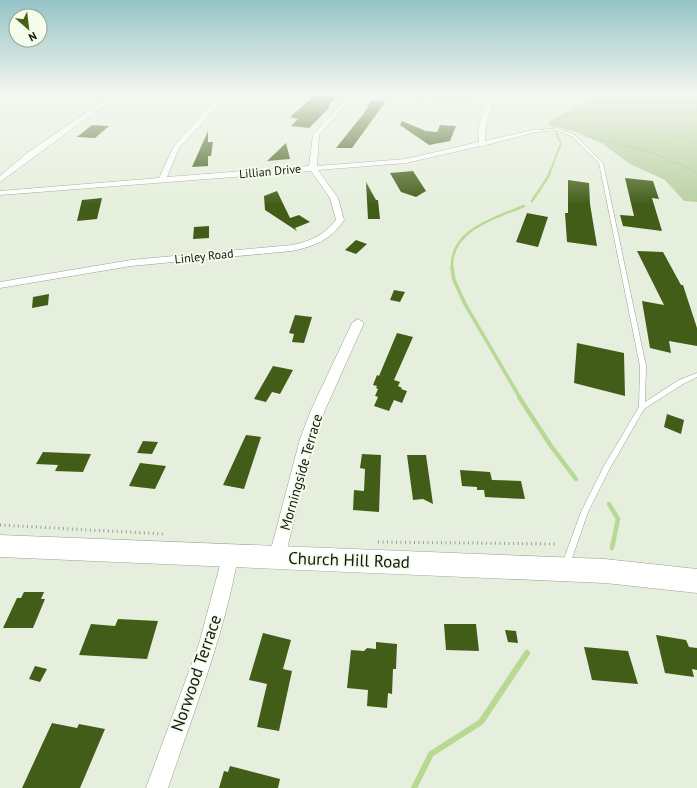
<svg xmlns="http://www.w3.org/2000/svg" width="697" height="788" font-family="'PT Sans',sans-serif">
  <rect width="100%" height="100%" fill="#e6efdd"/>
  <polygon fill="#bad0a3" points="601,95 697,95 697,202 684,201 665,180 630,164 603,144 571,130 547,125 551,120"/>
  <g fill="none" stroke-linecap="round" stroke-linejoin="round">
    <g stroke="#b8d993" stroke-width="2">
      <polyline points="567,129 575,126 678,142 697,147"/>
      <polyline points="551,170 561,143 556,133"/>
    </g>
    <g stroke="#b8d993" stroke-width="2.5">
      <polyline points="532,201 548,177 551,169"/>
      <path d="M452,269C449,230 495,218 524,206"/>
    </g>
    <polyline stroke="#b8d993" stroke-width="3.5" points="452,268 454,280 465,304 520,398"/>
    <g stroke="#b8d993" stroke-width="4.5">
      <polyline points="519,397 551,446 576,479"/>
      <polyline points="609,504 618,519 612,548"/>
    </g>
    <polyline stroke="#b8d993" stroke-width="6" points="414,788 431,754 481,722 527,653"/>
  </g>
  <g fill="#425d18">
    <polygon points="315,95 339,95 328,105 330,105 328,109 309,128 291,126 298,119 290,117"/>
    <polygon points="369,101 386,101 352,148 336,148 364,113 369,105"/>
    <polygon points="402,121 426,131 437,132 440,125 456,126 450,141 429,145 400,125"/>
    <polygon points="92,125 109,126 95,138 77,137"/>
    <polygon points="208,131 208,142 213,142 211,156 208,156 208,166 192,167"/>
    <polygon points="286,143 290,159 267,161"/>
    <polygon points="413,171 426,191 416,197 401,192 390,173"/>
    <polygon points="625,178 653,181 659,199 652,198 662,231 623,226 620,215 634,216"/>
    <polygon points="568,180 589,183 590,204 597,246 567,242 565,213 568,213"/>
    <polygon points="366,182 376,200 378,200 380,219 368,219"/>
    <polygon points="277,191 290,218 299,215 310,222 295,228 297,231 265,210 264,196"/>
    <polygon points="102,198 97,219 77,221 82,200"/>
    <polygon points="527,213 548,217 538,247 516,242"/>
    <polygon points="209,226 209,238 193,239 194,227"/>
    <polygon points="356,240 367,244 356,254 345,250"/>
    <polygon points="637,251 663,252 681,285 683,285 697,328 697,346 669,341 671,353 650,348 642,301 664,305"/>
    <polygon points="394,290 405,292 400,302 390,300"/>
    <polygon points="49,294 48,305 32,308 33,297"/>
    <polygon points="295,315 312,317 304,343 292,342 294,334 289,333"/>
    <polygon points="397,333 413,337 394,380 400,382 398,386 402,388 401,389 407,391 402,403 394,400 389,411 374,406 378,397 375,396 378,389 376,388 377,386 373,385 377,375 379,376"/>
    <polygon points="577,343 624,353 625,396 574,383"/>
    <polygon points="273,366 293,370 280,394 272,392 266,402 254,399"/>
    <polygon points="667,414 684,420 681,434 664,427"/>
    <polygon points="246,435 261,437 244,489 223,485"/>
    <polygon points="143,441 158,442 152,454 137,453"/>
    <polygon points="43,452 91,454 83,472 55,471 58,465 36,464"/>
    <polygon points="362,454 381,455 379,512 353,510 354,490 364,491 365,469 360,468"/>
    <polygon points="407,455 426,455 433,504 423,499 413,500"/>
    <polygon points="140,463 166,466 155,489 129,486"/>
    <polygon points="460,470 490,472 492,480 521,481 525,499 485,497 484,490 477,490 477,487 462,486"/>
    <polygon points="24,592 44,592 41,599 45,599 33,628 3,628 17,598 21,598"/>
    <polygon points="118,619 158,621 147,659 79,655 91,624 115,626"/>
    <polygon points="444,624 476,624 479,651 446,650"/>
    <polygon points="505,630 516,631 518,643 508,642"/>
    <polygon points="263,633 291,640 283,669 292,671 279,731 257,727 267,684 249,680"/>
    <polygon points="656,635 686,640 689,647 697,648 697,670 692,669 694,677 665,673"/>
    <polygon points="376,642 397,644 396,669 393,669 392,694 388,693 387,708 367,706 368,690 347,688 351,650 364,651 367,648 376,649"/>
    <polygon points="584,647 628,651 638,684 592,680"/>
    <polygon points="35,666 47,669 40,682 29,679"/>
    <polygon points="52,723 77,728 79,724 105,729 80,788 22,788"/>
    <polygon points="230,766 280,779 278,788 219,788 224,771 228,772"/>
  </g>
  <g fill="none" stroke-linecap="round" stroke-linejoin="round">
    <defs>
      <polygon id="service" points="557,128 575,135 603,163 646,366 645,402 679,380 697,373 697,377 683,384 644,409 609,470 588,512 569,567 566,568 563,567 562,564 581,512 604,466 639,407 640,366 599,163 573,137 557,130 537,132 535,131"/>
      <g id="minor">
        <polygon points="112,95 118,95 0,182 0,176 27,153"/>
        <path d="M222,95H228L179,148L167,177L309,166L313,135L349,95H355L319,135L317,166L406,159L479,142L478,129L485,105L402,97L399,95L488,102L508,95H515L492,105L486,124L485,141L537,129L540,131L486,145L483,147L480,146L406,163L318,170L338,198L344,220C331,240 315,246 292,251L131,266L0,288V282L131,260L292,245C311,241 324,235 336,220L330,198L311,171L0,195V191L159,178L174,146L204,112Z"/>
        <polygon points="358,319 364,323 325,410 314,439 285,557 283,563 277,565 271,563 269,557 300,439 311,410 352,323"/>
        <path d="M230,548L236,550L238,556C224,636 194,711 168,788H146L199,644L224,550Z"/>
      </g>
      <polyline id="tertiary" points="0,95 2,95"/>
      <polygon id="secondary" points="0,535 605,559 697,569 697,593 605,583 0,557"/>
    </defs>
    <use href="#service" stroke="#98a190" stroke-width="1"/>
    <use href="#minor" stroke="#98a190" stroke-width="1"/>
    <use href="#tertiary" stroke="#98a190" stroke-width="17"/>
    <use href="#secondary" stroke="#98a190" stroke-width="1"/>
    <polyline stroke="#989e91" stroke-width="1.5" stroke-dasharray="0.5 1.5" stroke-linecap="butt" points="585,136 653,153 697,172"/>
    <g stroke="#989e91" stroke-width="3" stroke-dasharray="1 3.5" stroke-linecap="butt">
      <polyline points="0,525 165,534"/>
      <polyline points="378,542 555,544"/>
    </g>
    <use href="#service" fill="#fff" fill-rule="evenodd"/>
    <use href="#minor" fill="#fff" fill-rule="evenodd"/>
    <use href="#tertiary" stroke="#fff" stroke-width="16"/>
    <use href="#secondary" fill="#fff" fill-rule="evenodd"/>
  </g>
  <linearGradient id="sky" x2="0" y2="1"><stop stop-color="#95c3c6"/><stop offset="0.46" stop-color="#f4f8f0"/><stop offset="1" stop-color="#f4f8f0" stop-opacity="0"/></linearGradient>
  <rect width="697" height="205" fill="url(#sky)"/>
  <g text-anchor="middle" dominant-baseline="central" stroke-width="4" stroke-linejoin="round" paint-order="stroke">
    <g font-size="12" fill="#131610" stroke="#f3fdea">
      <text transform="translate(270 171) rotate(-5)">Lillian Drive</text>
      <text transform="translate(204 256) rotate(-6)">Linley Road</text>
    </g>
    <g font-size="14" fill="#131610" stroke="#f3fdea">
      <text transform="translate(301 472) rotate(-74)">Morningside Terrace</text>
    </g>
    <g font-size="17" fill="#131610" stroke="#f3fdea">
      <text transform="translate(349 560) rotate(2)">Church Hill Road</text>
      <text transform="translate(196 673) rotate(-71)">Norwood Terrace</text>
    </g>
  </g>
  <g transform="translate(28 28) rotate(152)"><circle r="19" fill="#f3fdea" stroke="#99a193"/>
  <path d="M0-3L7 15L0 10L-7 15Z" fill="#446114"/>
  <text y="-6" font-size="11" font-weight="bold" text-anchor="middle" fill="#131610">N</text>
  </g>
</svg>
